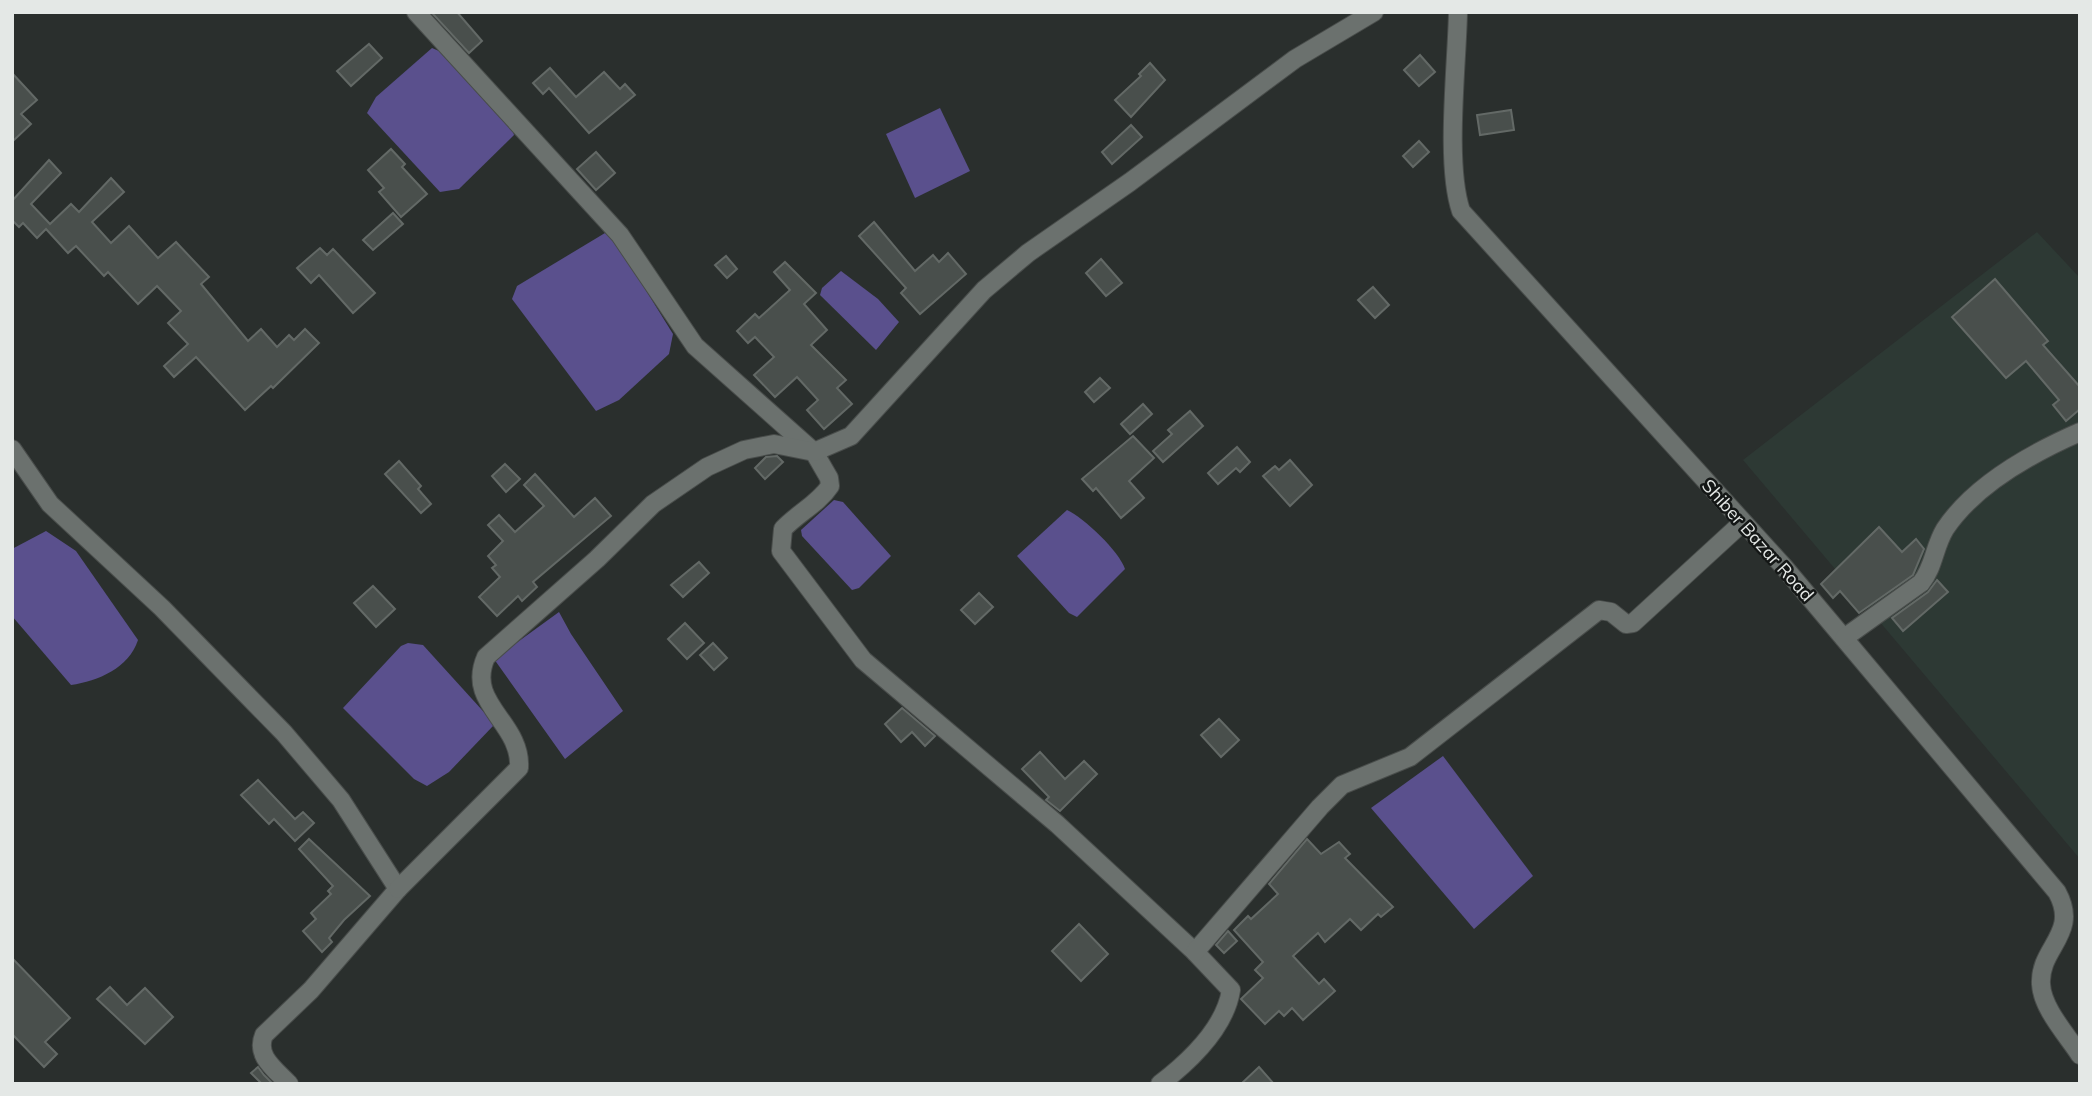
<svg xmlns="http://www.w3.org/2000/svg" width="2092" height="1096" font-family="Mulish,sans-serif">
  <rect width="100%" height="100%" fill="#2a2f2d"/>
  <polygon fill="#2d3934" points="2037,232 2080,278 2080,859 1743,460"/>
  <g fill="#5a508d">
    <polygon points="432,48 439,51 512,128 514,135 459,189 440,192 367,113 376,97"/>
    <polygon points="940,108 970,171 915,198 886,134"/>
    <polygon points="605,233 616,242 673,334 669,354 619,400 596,411 512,299 517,286"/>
    <polygon points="841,271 878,299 899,322 876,350 820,295 822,288"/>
    <polygon points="834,500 843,502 891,556 859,588 852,590 802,536 801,530"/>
    <path d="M1067,510C1084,518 1119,551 1125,569L1077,617L1069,613L1017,556Z"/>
    <path d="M46,531L76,551L138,640C129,668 98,681 71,685L12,616V549Z"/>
    <polygon points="559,612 571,634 623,711 565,759 494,659"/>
    <polygon points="408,643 423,645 492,721 493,726 449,772 427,786 414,779 343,708 401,646"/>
    <polygon points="1443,756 1533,876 1474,929 1371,808"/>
  </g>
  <g fill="#494f4c" stroke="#636966" stroke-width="2">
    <polygon points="435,12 457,12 482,41 469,53 433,14"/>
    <polygon points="369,44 382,58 351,86 337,71"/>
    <polygon points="1420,55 1435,72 1419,86 1404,70"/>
    <polygon points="1150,63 1165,80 1131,117 1115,100 1141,76 1139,74"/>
    <polygon points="550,68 576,97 604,72 620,89 625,84 635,95 589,133 549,88 543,94 533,83"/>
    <polygon points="12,73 37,100 21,114 31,124 12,142"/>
    <polygon points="1511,110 1514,130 1480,135 1477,115"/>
    <polygon points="1131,125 1142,137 1112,164 1102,152"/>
    <polygon points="1419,141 1429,152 1413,167 1403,156"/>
    <polygon points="391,149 405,164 402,167 427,194 401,217 379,192 384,188 368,170"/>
    <polygon points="596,152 615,173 596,190 577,169"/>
    <polygon points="49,160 61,173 31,204 50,224 71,204 79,212 111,178 124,192 92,222 111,243 129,226 158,258 176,242 209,277 201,284 248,341 261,329 277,347 289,335 294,340 305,329 319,343 273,388 271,386 245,410 196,357 174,377 164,366 188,344 168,323 181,311 157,286 138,304 108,272 104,276 76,246 68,253 46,229 37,238 23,223 19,227 12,220 12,201"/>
    <polygon points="393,213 403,224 373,250 363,240"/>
    <polygon points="874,222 915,271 933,255 939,262 948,253 966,274 920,314 901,293 906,288 859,236"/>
    <polygon points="320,248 327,255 333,249 375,293 353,313 319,275 311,283 297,268"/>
    <polygon points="726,256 737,269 727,278 715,265"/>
    <polygon points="1101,259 1122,283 1106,296 1086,273"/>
    <polygon points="785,262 816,293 804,304 827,330 811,345 846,380 837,388 852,404 824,429 807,410 818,400 797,377 775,397 754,375 774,357 755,337 748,343 737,331 755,314 759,318 790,290 774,272"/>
    <polygon points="1995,279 2048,341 2043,345 2080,387 2080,409 2066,421 2053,405 2059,400 2026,361 2006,378 1952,317"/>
    <polygon points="1373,287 1389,305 1375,318 1358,300"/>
    <polygon points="1100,378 1110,388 1094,402 1085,392"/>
    <polygon points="1143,404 1152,414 1130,434 1121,424"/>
    <polygon points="1190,411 1203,426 1163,462 1153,451 1172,434 1168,430"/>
    <polygon points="1133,436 1154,458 1129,481 1144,498 1121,518 1096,488 1093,491 1082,479"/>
    <polygon points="1237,447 1250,462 1240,472 1236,468 1218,484 1208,473"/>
    <polygon points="777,456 783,462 765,479 755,468 766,457"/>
    <polygon points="1290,460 1312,485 1290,506 1263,476 1275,466 1279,470"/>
    <polygon points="399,461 421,486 418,489 431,504 421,513 385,474"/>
    <polygon points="505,464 520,479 506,492 492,476"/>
    <polygon points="535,474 574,517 595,498 611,516 533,582 537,587 522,601 518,596 497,616 479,597 500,577 492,568 496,565 488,556 503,541 488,525 499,515 515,532 544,506 524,485"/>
    <polygon points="1879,527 1902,552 1916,539 1924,549 1913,575 1859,613 1840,591 1833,598 1821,584"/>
    <polygon points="699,562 709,573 683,597 671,585"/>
    <polygon points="1937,580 1948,592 1903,631 1892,618 1928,592"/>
    <polygon points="373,586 395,609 376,627 354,603"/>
    <polygon points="979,593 993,607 975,624 961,610"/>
    <polygon points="685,623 704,643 687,659 668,639"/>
    <polygon points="713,643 727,658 714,670 700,655"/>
    <polygon points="902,708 935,736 925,746 912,732 901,742 885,724"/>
    <polygon points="1219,719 1239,740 1221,757 1201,735"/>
    <polygon points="1040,752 1065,779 1084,761 1097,774 1060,811 1046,800 1049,797 1022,769"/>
    <polygon points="258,780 295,819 303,812 314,823 295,841 274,819 269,824 241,795"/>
    <polygon points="309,839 370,896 344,920 329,938 332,942 322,952 303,931 316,919 311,913 331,894 328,891 333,886 299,849"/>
    <polygon points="1307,839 1321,854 1339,842 1350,854 1345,858 1393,907 1381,917 1378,914 1361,930 1350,919 1325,942 1318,933 1293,956 1319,984 1324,979 1335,991 1303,1020 1292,1008 1284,1016 1279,1011 1265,1024 1241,999 1263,978 1255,970 1263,962 1234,930 1248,916 1251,919 1278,894 1269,884"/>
    <polygon points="1079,924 1108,954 1081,981 1052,951"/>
    <polygon points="1228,931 1237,941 1224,953 1216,945"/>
    <polygon points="12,958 70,1018 45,1042 57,1054 44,1067 12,1034"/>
    <polygon points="110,987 127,1005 145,988 173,1017 145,1044 97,999"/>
    <polygon points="258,1067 264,1075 273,1084 262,1084 251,1073"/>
    <polygon points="1259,1067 1274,1084 1241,1084"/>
  </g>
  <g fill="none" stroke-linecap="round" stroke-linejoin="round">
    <defs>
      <g id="minor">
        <path d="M416,12L620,235L695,346L814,452L829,478L830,486C818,504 798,513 783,529L781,551L863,660L1057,824L1195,952L1231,990C1225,1028 1190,1061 1160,1084"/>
        <path d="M1458,12C1457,65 1445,164 1461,211L1784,567L2057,892C2080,934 2039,947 2041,984C2042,1008 2067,1035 2080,1055"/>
        <path d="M12,449L50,504L162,608L284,733L341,800L398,889L311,990L264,1035C255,1056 275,1069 289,1084"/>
        <path d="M1844,638L1921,583C1934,567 1934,547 1945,529C1975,484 2032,453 2080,432"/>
        <path d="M398,889L519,768C522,722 465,704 486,657L597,559L653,504L707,467L744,450L774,444L814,452L851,436L984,290L1028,253L1130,182L1295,59L1374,12"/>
        <polyline points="1195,952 1320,807 1342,785 1410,757 1599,610 1611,612 1626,624 1633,623 1742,523"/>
      </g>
    </defs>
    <use href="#minor" stroke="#494d4b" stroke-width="20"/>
    <use href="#minor" stroke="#6b716e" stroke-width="18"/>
  </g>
  <g text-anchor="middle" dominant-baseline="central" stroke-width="5" stroke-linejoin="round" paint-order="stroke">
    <g font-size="18" fill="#e4e8e6" stroke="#141716">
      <text transform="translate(1758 540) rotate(48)">Shiber Bazar Road</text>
    </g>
  </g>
  <rect width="2092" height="1096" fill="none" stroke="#e4e8e6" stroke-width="28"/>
</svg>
